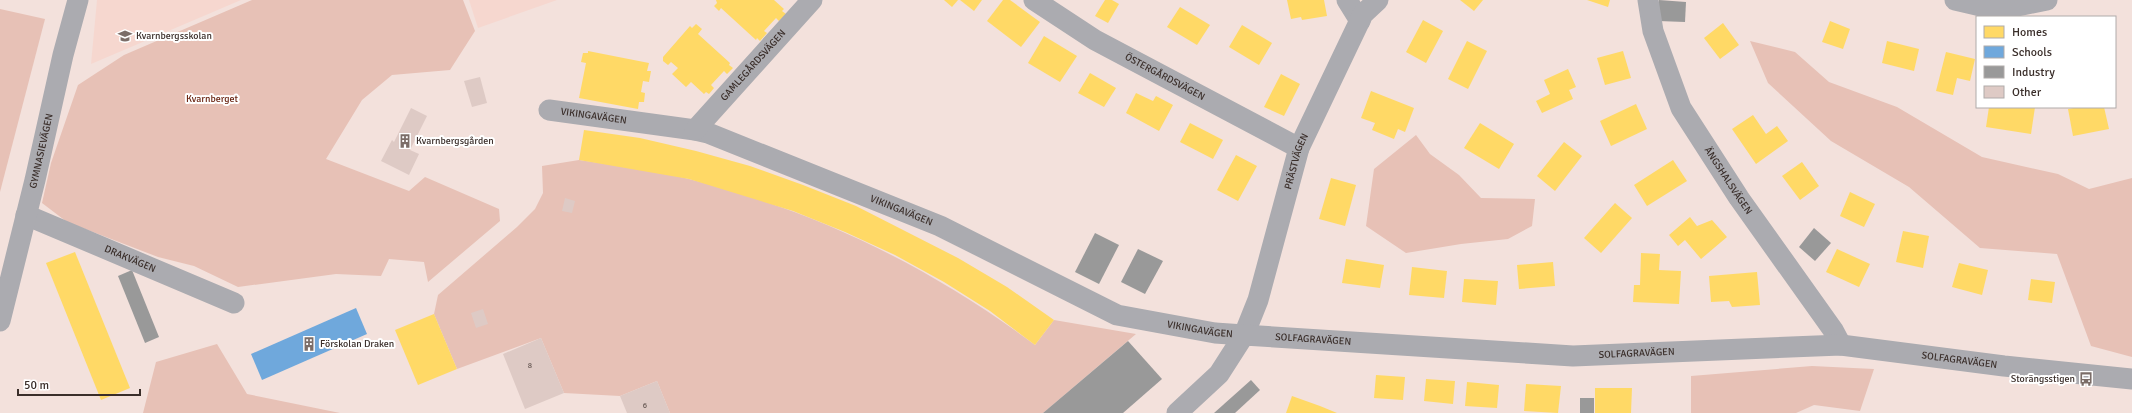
<svg xmlns="http://www.w3.org/2000/svg" width="2132" height="413" font-family="Signika,sans-serif">
  <rect width="100%" height="100%" fill="#f3e1dc"/>
  <g fill="#f6d7cf">
    <polygon points="97,0 241,0 91,64"/>
    <polygon points="469,0 557,0 478,28"/>
  </g>
  <g fill="#e7c1b6">
    <polygon points="252,0 463,0 475,31 450,70 392,75 362,100 326,159 409,191 425,177 499,209 500,221 428,282 424,262 389,259 381,276 336,274 238,287 194,266 158,257 67,222 42,203 51,163 78,85 124,55"/>
    <polygon points="0,9 45,19 0,192"/>
    <polygon points="1750,41 1795,52 1829,82 1897,107 1982,157 2058,174 2089,189 2132,178 2132,357 2091,346 2057,254 1980,248 1909,187 1831,141 1768,83"/>
    <polygon points="1416,135 1430,154 1459,175 1481,198 1535,199 1532,226 1508,239 1461,244 1406,253 1366,226 1374,169"/>
    <path d="M579,160C615,165 653,170 689,179C818,212 929,266 1035,345L1054,320L1136,334L1043,413H670L657,381L620,396L564,393L541,338L457,369L434,314L438,295L517,227L535,209L543,193L542,166Z"/>
    <polygon points="217,344 247,394 340,413 143,413 156,362"/>
    <polygon points="1812,366 1874,369 1860,411 1814,405 1796,413 1691,413 1691,376"/>
  </g>
  <g fill="#ffd966">
    <polygon points="716,0 774,0 784,9 782,11 786,14 779,21 776,18 764,31 767,33 760,41 757,38 756,40 721,8 719,11 714,6 717,3"/>
    <polygon points="944,0 958,0 952,7"/>
    <polygon points="960,0 982,0 974,11"/>
    <polygon points="1003,0 1010,0 1040,22 1021,47 987,21"/>
    <polygon points="1105,0 1112,0 1119,4 1108,23 1095,16"/>
    <polygon points="1287,0 1324,0 1327,16 1302,20 1301,17 1291,19"/>
    <polygon points="1460,0 1483,0 1474,11"/>
    <polygon points="1587,0 1610,0 1608,7"/>
    <polygon points="1180,7 1210,25 1197,45 1167,27"/>
    <polygon points="1423,20 1443,31 1426,63 1406,52"/>
    <polygon points="1830,21 1850,29 1843,49 1822,42"/>
    <polygon points="1723,23 1739,45 1720,59 1704,38"/>
    <polygon points="696,24 702,29 698,34 730,63 729,65 733,68 727,74 724,71 711,85 714,88 709,94 706,92 704,94 691,82 686,87 672,74 678,68 671,62 668,65 663,61 663,57 690,26 692,28"/>
    <polygon points="1242,25 1272,43 1259,65 1229,47"/>
    <polygon points="1044,36 1077,56 1060,82 1028,63"/>
    <polygon points="1467,41 1487,51 1468,89 1448,79"/>
    <polygon points="1887,41 1919,49 1914,71 1882,63"/>
    <polygon points="588,51 649,63 647,71 651,71 649,82 643,81 641,92 645,93 644,102 639,102 638,109 579,98 586,63 581,62 583,53 588,53"/>
    <polygon points="1623,51 1631,78 1605,85 1597,58"/>
    <polygon points="1946,52 1975,59 1970,81 1957,78 1953,95 1936,91"/>
    <polygon points="1568,69 1576,87 1569,90 1573,99 1542,113 1536,101 1550,94 1544,80"/>
    <polygon points="1090,73 1116,88 1104,107 1078,93"/>
    <polygon points="1281,74 1300,84 1284,116 1264,107"/>
    <polygon points="1371,91 1414,108 1405,132 1398,129 1394,139 1372,130 1375,123 1361,118"/>
    <polygon points="1136,93 1153,101 1156,96 1173,105 1159,131 1126,113"/>
    <polygon points="1636,104 1647,129 1611,146 1600,121"/>
    <polygon points="1989,107 2035,107 2031,134 1986,127"/>
    <polygon points="2079,107 2104,107 2109,129 2073,136 2068,109"/>
    <polygon points="1753,115 1766,134 1777,126 1788,141 1756,164 1732,129"/>
    <polygon points="1190,123 1223,140 1213,159 1180,142"/>
    <polygon points="1480,123 1514,144 1499,169 1464,148"/>
    <polygon points="584,130 640,138 696,151 750,166 803,185 856,206 958,258 1007,287 1054,320 1035,345 990,311 944,282 895,255 845,232 793,211 689,179 579,160"/>
    <polygon points="1564,142 1582,156 1555,191 1537,176"/>
    <polygon points="1236,155 1257,166 1238,201 1217,190"/>
    <polygon points="1673,160 1687,181 1647,206 1634,185"/>
    <polygon points="1802,162 1819,186 1800,200 1782,176"/>
    <polygon points="1331,178 1356,185 1345,226 1319,219"/>
    <polygon points="1850,192 1875,204 1864,227 1840,216"/>
    <polygon points="1615,203 1632,218 1601,253 1584,238"/>
    <polygon points="1690,217 1697,226 1712,220 1727,237 1701,259 1685,240 1678,246 1669,235"/>
    <polygon points="1903,231 1929,236 1923,268 1896,262"/>
    <polygon points="1837,249 1870,264 1859,287 1826,272"/>
    <polygon points="75,252 130,388 101,400 46,263"/>
    <polygon points="1641,253 1660,254 1659,270 1681,271 1679,304 1633,302 1634,285 1640,285"/>
    <polygon points="1346,259 1384,265 1380,288 1342,283"/>
    <polygon points="1553,262 1555,286 1519,289 1517,265"/>
    <polygon points="1959,263 1988,270 1982,295 1952,287"/>
    <polygon points="1412,267 1447,271 1444,298 1409,295"/>
    <polygon points="1757,272 1760,305 1732,307 1729,301 1711,302 1709,276"/>
    <polygon points="1464,279 1498,281 1496,305 1462,302"/>
    <polygon points="2031,279 2055,282 2052,303 2028,300"/>
    <polygon points="434,314 457,369 418,385 395,330"/>
    <polygon points="1376,375 1405,377 1403,400 1374,398"/>
    <polygon points="1426,379 1455,381 1453,404 1424,401"/>
    <polygon points="1467,382 1499,385 1497,408 1465,406"/>
    <polygon points="1526,384 1561,386 1558,413 1524,411"/>
    <polygon points="1595,388 1632,388 1631,413 1595,413"/>
    <polygon points="1292,396 1320,406 1337,413 1286,413"/>
  </g>
  <polygon fill="#6fa8dc" points="356,308 367,334 262,380 251,354"/>
  <g fill="#999">
    <polygon points="1659,0 1686,2 1685,22 1658,21"/>
    <polygon points="1814,228 1831,243 1815,261 1799,247"/>
    <polygon points="1095,233 1119,245 1099,284 1075,272"/>
    <polygon points="1138,249 1163,261 1145,294 1121,282"/>
    <polygon points="132,270 159,337 145,343 118,276"/>
    <polygon points="1128,341 1162,379 1123,413 1043,413"/>
    <polygon points="1251,380 1260,390 1235,413 1214,413"/>
    <rect x="1580" y="398" width="14" height="15"/>
  </g>
  <g fill="#decac5">
    <polygon points="480,77 487,103 472,107 464,81"/>
    <polygon points="411,108 427,116 410,150 419,154 409,175 381,161 392,140 394,142"/>
    <polygon points="565,198 575,201 572,213 562,211"/>
    <polygon points="483,309 488,324 476,328 471,313"/>
    <polygon points="541,338 564,393 525,409 503,354"/>
    <polygon points="657,381 670,413 627,413 620,396"/>
  </g>
  <g fill="none" stroke-linecap="round" stroke-linejoin="round">
    <g stroke="#ababb0" stroke-width="21">
      <path id="s1" d="M1034,0L1095,40L1299,148"/>
      <polyline points="1347,0 1360,21"/>
      <path id="s2" d="M1648,0L1653,31L1681,108L1739,198L1833,330L1841,345"/>
      <polyline points="1955,0 1998,10 2047,0"/>
      <path id="s3" d="M549,110L695,130L708,133L940,226L1117,315L1215,333L1244,335L1258,300L1299,148L1363,14L1378,0"/>
      <path id="s4" d="M695,130L812,0"/>
      <path id="s5" d="M26,215L234,303"/>
      <path id="s6" d="M0,321L35,180L63,55L78,0"/>
      <path id="s7" d="M1177,413L1219,374L1244,335L1573,356L1841,345L2004,366L2132,379"/>
    </g>
  </g>
  <defs>
    <symbol id="school-bare" viewBox="-9 -9 18 18"><path d="M0-5L7-2L0 1L-7-2ZM-4 1L0 2.5L4 1V4Q0 6-4 4Z" fill="#7b6d68" stroke="#fff" stroke-width="2.5" paint-order="stroke"/></symbol>
    <symbol id="building-bare" viewBox="-9 -9 18 18"><path d="M-4-6H4V6H1V3H-1V6H-4ZM-2.5-4.3h1.7v1.8h-1.7ZM.8-4.3h1.7v1.8H.8ZM-2.5-1h1.7V.8h-1.7ZM.8-1h1.7V.8H.8Z" fill="#7b6d68" stroke="#fff" stroke-width="2.5" paint-order="stroke"/></symbol>
    <symbol id="bus-bare" viewBox="-9 -9 18 18"><path d="M-5-6H5V4H4V6H2V4H-2V6H-4V4H-5ZM-3.5-4V0h7V-4ZM-3.5 1.2v1.5H-2V1.2ZM2 1.2v1.5H3.5V1.2Z" fill="#7b6d68" stroke="#fff" stroke-width="2.5" paint-order="stroke"/></symbol>
  </defs>
  <g fill-rule="evenodd">
    <use href="#school-bare" x="115" y="26" width="20" height="20"/>
    <use href="#building-bare" x="395" y="131" width="20" height="20"/>
    <use href="#building-bare" x="299" y="334" width="20" height="20"/>
    <use href="#bus-bare" x="2076" y="369" width="20" height="20"/>
  </g>
  <g text-anchor="middle" dominant-baseline="central" stroke-width="4" stroke-linejoin="round" paint-order="stroke">
    <g font-size="8" fill="#665853">
      <text x="530" y="365">8</text>
      <text x="645" y="405">6</text>
    </g>
    <g font-size="10" fill="#3a2e2a" stroke="#fff" text-anchor="start">
      <text x="136" y="36">Kvarnbergsskolan</text>
      <text x="416" y="141">Kvarnbergsgården</text>
      <text x="320" y="344">Förskolan Draken</text>
      <text x="2075" y="379" text-anchor="end">Storängsstigen</text>
    </g>
    <g font-size="10" fill="#3a2e2a" stroke="#fff">
      <text stroke="none"><textPath href="#s4" startOffset="87">GAMLEGÅRDSVÄGEN</textPath></text>
      <text stroke="none"><textPath href="#s1" startOffset="152">ÖSTERGÅRDSVÄGEN</textPath></text>
      <text stroke="none"><textPath href="#s3" startOffset="45">VIKINGAVÄGEN</textPath></text>
      <text stroke="none"><textPath href="#s6" startOffset="175">GYMNASIEVÄGEN</textPath></text>
      <text stroke="none"><textPath href="#s3" startOffset="919">PRÄSTVÄGEN</textPath></text>
      <text stroke="none"><textPath href="#s2" startOffset="200">ÄNGSHALSVÄGEN</textPath></text>
      <text stroke="none"><textPath href="#s3" startOffset="369">VIKINGAVÄGEN</textPath></text>
      <text stroke="none"><textPath href="#s5" startOffset="113">DRAKVÄGEN</textPath></text>
      <text stroke="none"><textPath href="#s3" startOffset="693">VIKINGAVÄGEN</textPath></text>
      <text stroke="none"><textPath href="#s7" startOffset="173">SOLFAGRAVÄGEN</textPath></text>
      <text stroke="none"><textPath href="#s7" startOffset="497">SOLFAGRAVÄGEN</textPath></text>
      <text stroke="none"><textPath href="#s7" startOffset="821">SOLFAGRAVÄGEN</textPath></text>
    </g>
    <g font-size="10" fill="#682310" stroke="#fff">
      <text x="212" y="99">Kvarnberget</text>
    </g>
  </g>
  <rect x="1976" y="16" width="140" height="92" fill="#ffffff" stroke="#b0abaa"/>
  <rect x="1984" y="26" width="20" height="12" fill="#ffd966" stroke="#b0abaa"/>
  <text x="2012" y="36" font-size="12" fill="#3a2e2a">Homes</text>
  <rect x="1984" y="46" width="20" height="12" fill="#6fa8dc" stroke="#b0abaa"/>
  <text x="2012" y="56" font-size="12" fill="#3a2e2a">Schools</text>
  <rect x="1984" y="66" width="20" height="12" fill="#999999" stroke="#b0abaa"/>
  <text x="2012" y="76" font-size="12" fill="#3a2e2a">Industry</text>
  <rect x="1984" y="86" width="20" height="12" fill="#decac5" stroke="#b0abaa"/>
  <text x="2012" y="96" font-size="12" fill="#3a2e2a">Other</text>
  <path d="M18 389v6h122v-6" fill="none" stroke="#3a2e2a" stroke-width="2"/>
  <text x="24" y="389" font-size="12" fill="#3a2e2a" stroke="#ffffff" stroke-width="3" paint-order="stroke">50 m</text>
</svg>
